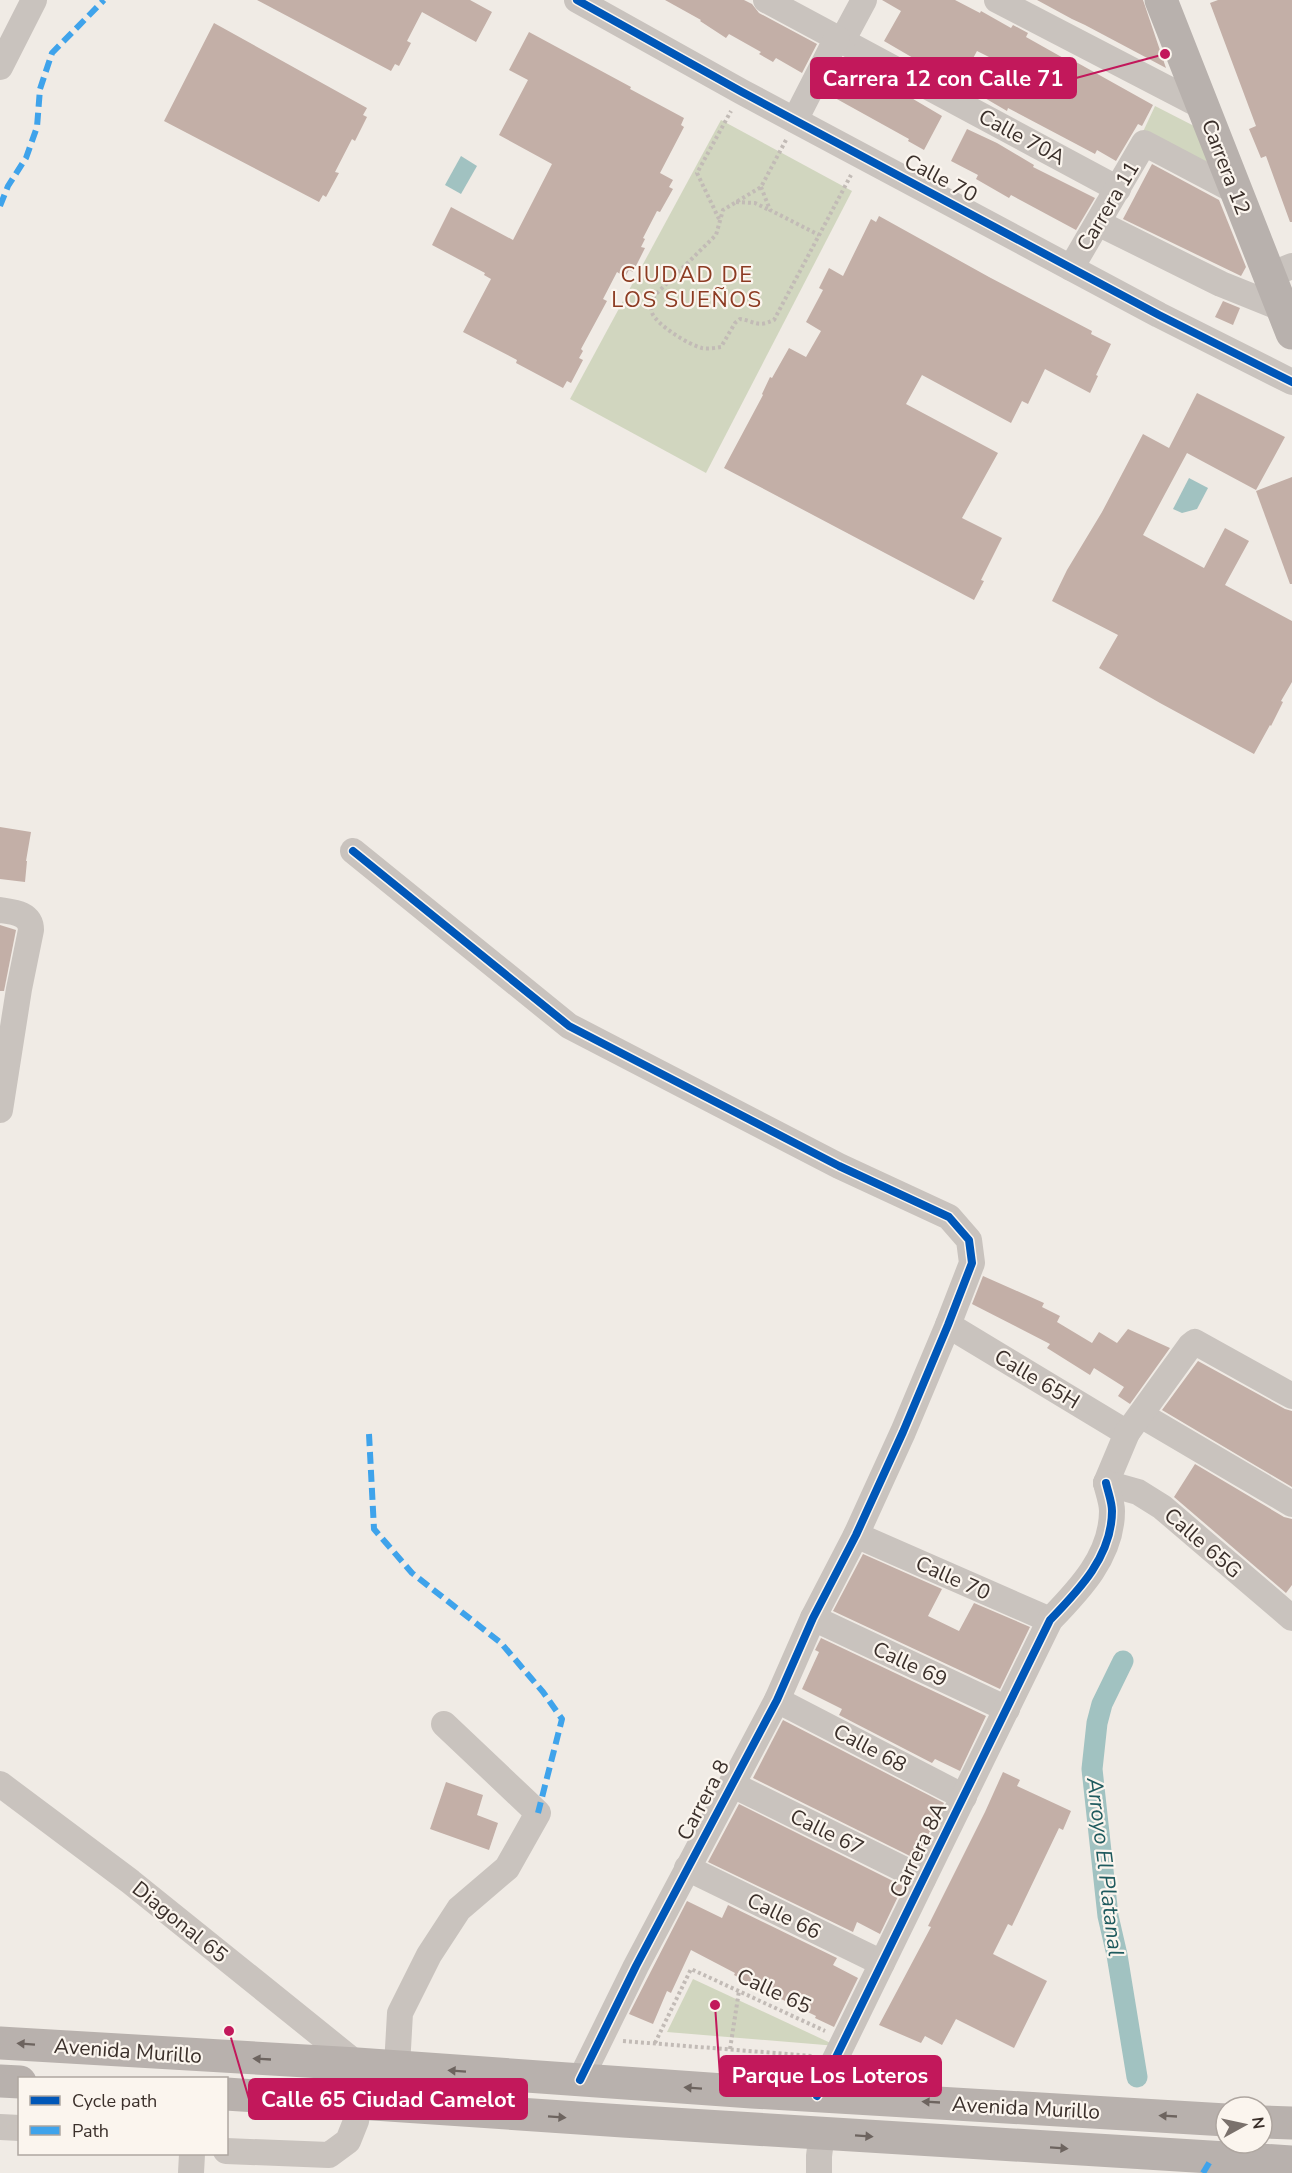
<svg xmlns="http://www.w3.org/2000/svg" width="1292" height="2173" font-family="'Nunito Sans',sans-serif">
  <rect width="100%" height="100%" fill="#f0ebe5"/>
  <g fill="#d1d6bf">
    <polygon points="1155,106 1198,128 1215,174 1141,136"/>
    <polygon points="721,120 852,191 706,473 570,399"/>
    <polygon points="693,1979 837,2046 667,2032"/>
  </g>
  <g fill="#a1c2c1">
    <polygon points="461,156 477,166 461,194 445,185"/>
    <polygon points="1189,478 1208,488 1197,509 1182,513 1173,509"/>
  </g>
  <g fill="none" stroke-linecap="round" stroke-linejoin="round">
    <polyline stroke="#a1c2c1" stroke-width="21" points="1123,1661 1102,1704 1097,1723 1092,1769 1108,1916 1117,1955 1137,2077"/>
  </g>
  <g fill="#c3afa7">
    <polygon points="257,0 470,0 492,12 476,42 422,12 407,41 411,43 399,66 395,64 391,71"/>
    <polygon points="665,0 744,0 752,4 759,13 817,44 802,73 776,58 773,62 759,54 761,52 729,34 726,38 700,21 701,20"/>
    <polygon points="882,0 955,0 980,13 981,11 1011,28 1013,25 1028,33 1026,37 1074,64 1076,62 1153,105 1142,126 1138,124 1116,161 1097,150 1095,154 1008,108 1007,111 983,97 1001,63 977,51 958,86 918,65 920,62 884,41 901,11"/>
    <polygon points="1037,0 1143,0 1166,68 1085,25 1072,19"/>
    <polygon points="1218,0 1292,0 1292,222 1290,222 1266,156 1261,158 1249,129 1256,126 1210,3"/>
    <polygon points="214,23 367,108 363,115 367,117 355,141 352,139 335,172 339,173 326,197 323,195 319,202 164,121"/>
    <polygon points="529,32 631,87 630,89 684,118 681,125 684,127 660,173 673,180 669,187 673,189 660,212 657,211 643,238 645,239 641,247 645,248 633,272 629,270 625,277 617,272 603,299 607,301 581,349 583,351 579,358 583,360 571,383 567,381 563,388 516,363 517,360 463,332 491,279 484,275 485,273 432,245 451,207 513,240 552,164 499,135 528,80 509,70"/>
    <polygon points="843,59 909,94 908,96 942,116 924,150 908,141 909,139 826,93"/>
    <polygon points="967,129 997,143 1034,165 1033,167 1095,198 1076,230 1011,195 1009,198 976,179 978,175 951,161"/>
    <polygon points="1152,164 1219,200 1246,267 1241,276 1123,219"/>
    <polygon points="879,216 989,277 1092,331 1091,334 1111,344 1096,375 1098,376 1090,393 1045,369 1028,404 1022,401 1011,423 922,375 906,404 998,453 962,518 1002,538 981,580 984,581 974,600 724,468 763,395 762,394 770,377 772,378 789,348 806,357 821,331 806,322 823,290 819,288 829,268 843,276 871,219 876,222"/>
    <polygon points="1223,301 1240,308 1233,325 1215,317"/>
    <polygon points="1197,393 1285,437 1256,490 1187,453 1143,535 1204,568 1225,528 1249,541 1225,585 1292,621 1292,682 1281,701 1283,702 1271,726 1270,725 1254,754 1160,703 1099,668 1118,635 1052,601 1067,570 1102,512 1143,434 1169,448"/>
    <polygon points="1292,477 1292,584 1290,584 1256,491"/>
    <polygon points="0,827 31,832 26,861 27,861 25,882 0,879"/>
    <polygon points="0,925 16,930 4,991 0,991"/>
    <polygon points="983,1276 1044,1303 1042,1307 1060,1316 1057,1322 1092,1343 1099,1332 1117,1343 1128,1329 1170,1348 1130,1404 1118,1396 1124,1387 1094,1368 1090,1375 1047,1348 1050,1344 972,1304"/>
    <polygon points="1198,1361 1285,1409 1292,1411 1292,1487 1162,1410"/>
    <polygon points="1195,1464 1284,1517 1292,1519 1292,1585 1286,1593 1174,1497"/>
    <polygon points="863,1554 942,1589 928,1616 959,1631 974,1603 1030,1627 1000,1689 833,1611"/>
    <polygon points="821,1638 986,1716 960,1771 935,1759 932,1763 839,1715 842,1709 802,1689 819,1652 815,1650"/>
    <polygon points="783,1720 944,1803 916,1859 753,1778"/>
    <polygon points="1003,1772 1020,1780 1017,1786 1071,1811 1063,1830 1059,1828 1012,1926 1008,1924 993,1954 1047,1981 1014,2048 956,2019 942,2045 925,2036 921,2043 879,2025 931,1927 928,1926 985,1812"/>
    <polygon points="446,1782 483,1795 477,1815 498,1823 489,1850 430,1829"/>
    <polygon points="739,1804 903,1886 880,1934 857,1922 853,1932 708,1862"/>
    <polygon points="687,1901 722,1918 728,1905 837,1958 833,1965 858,1978 834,2027 815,2018 816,2016 754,1986 734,1975 735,1973 691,1950 671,1993 667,1991 653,2024 629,2014"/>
  </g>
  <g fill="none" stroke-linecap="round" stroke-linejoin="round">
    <g stroke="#c2bbb6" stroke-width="4" stroke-dasharray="3 3" stroke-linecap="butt">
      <path d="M786,140L761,187L723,210L716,235L655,295C652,301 650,306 652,313C657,325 689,345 702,348C708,349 715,348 721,347L735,323L740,319C755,321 757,328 774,320L851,175"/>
      <polyline points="761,187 770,210 819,235"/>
      <polyline points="736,202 755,203 769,210"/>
      <polyline points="719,219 697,173 731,111"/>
      <polyline points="623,2041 813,2056"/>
      <polyline points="655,2043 691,1969 825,2031"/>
      <polyline points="730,2049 739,1991"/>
    </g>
    <g stroke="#c9c3be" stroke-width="26">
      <polyline points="577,0 742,92 1159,315 1292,382"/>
      <polyline points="766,0 1118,189"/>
      <polyline points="997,0 1203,107"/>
      <polyline points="842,41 864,0"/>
      <polyline points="0,67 34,0"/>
      <polyline points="795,120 837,38"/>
      <polyline points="1098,223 1221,284 1283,309"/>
      <polyline points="1071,268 1144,143 1235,191"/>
      <polyline points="1270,275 1292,266"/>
      <polyline points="353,851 569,1026 839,1166 949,1217 969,1240 972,1263 948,1325 903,1432 856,1535 813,1618 777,1700 636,1966 580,2080"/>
      <path d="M0,910C13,912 31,913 31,930L19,989L0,1110"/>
      <polyline points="948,1325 1127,1433"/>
      <polyline points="1141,1415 1292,1504"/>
      <polyline points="1106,1483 1127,1433 1190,1346 1195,1342 1292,1396"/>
      <polyline points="1106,1483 1138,1492 1162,1507 1292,1618"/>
      <polyline points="856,1535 1050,1620"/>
      <polyline points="813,1618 1007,1709"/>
      <polyline points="777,1700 964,1797"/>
      <polyline points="0,1784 131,1882 357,2064"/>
      <polyline points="731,1784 923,1879"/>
      <polyline points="687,1868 882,1963"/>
      <polyline points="397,2066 400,2013 429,1955 459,1909 507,1868 538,1813 444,1724"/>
      <path d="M817,2096L1050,1620C1079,1590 1112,1556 1112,1511C1112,1502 1108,1492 1106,1483"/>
      <polyline points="0,2127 20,2128"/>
      <polyline points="226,2151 329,2155 348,2141 356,2121 359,2103"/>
      <polyline points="191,2173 192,2154"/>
      <polyline points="819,2173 819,2156 822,2133"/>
    </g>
    <g stroke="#b8b1ad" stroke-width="33">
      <polyline points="1161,0 1292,333"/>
      <polyline points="0,2043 357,2064 752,2092 1226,2120"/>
      <polyline points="0,2081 20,2082"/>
      <polyline points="226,2094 623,2121 1292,2162"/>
      <polyline points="1262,2122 1292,2123"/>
    </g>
    <g stroke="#3fa3eb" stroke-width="6" stroke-dasharray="12 6" stroke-linecap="butt">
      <polyline points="0,206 8,186 26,158 37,127 40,89 52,53 104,0"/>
      <polyline points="369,1434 374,1529 412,1573 501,1643 543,1692 562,1719 538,1813"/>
      <polyline points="1203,2173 1212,2158"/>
    </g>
    <defs>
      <g id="cycleway">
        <polyline points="577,0 742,92 1159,315 1292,382"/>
        <polyline points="353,851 569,1026 839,1166 949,1217 969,1240 972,1263 948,1325 903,1432 856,1535 813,1618 777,1700 636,1966 580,2080"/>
        <path d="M817,2096L1050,1620C1079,1590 1112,1556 1112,1511C1112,1502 1108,1492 1106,1483"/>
      </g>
    </defs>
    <use href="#cycleway" stroke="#fbf5ee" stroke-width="11"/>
    <use href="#cycleway" stroke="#0057b8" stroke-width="8"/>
  </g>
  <defs><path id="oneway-solid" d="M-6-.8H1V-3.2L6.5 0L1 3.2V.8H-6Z" transform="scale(1.5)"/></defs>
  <g fill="#6d645f">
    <use href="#oneway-solid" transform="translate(26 2044) rotate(-176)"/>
    <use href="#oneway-solid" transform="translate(262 2059) rotate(-177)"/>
    <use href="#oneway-solid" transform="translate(457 2071) rotate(-176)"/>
    <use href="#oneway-solid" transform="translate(693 2088) rotate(-176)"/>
    <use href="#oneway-solid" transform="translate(931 2102) rotate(-177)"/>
    <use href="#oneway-solid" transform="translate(1168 2116) rotate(-177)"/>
    <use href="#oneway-solid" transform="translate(557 2117) rotate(4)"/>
    <use href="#oneway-solid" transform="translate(864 2136) rotate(4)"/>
    <use href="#oneway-solid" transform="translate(1059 2148) rotate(4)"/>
  </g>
  <g text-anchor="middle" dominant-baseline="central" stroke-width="4.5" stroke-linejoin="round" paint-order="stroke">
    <g font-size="21" fill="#3b302b" stroke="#fbf5ee">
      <text transform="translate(1022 137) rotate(28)">Calle 70A</text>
      <text transform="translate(1226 167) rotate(69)">Carrera 12</text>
      <text transform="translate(941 178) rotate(28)">Calle 70</text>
      <text transform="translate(1108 206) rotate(-59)">Carrera 11</text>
      <text transform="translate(1037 1379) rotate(31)">Calle 65H</text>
      <text transform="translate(1203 1543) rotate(41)">Calle 65G</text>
      <text transform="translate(953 1578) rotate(24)">Calle 70</text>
      <text transform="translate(910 1664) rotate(25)">Calle 69</text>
      <text transform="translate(870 1748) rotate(28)">Calle 68</text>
      <text transform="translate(703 1800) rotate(-62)">Carrera 8</text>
      <text transform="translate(827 1832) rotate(26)">Calle 67</text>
      <text transform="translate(918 1850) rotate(-64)">Carrera 8A</text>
      <text transform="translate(784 1916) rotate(26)">Calle 66</text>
      <text transform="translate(180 1922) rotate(39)">Diagonal 65</text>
      <text transform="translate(774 1991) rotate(25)">Calle 65</text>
      <text transform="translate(128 2051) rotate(4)">Avenida Murillo</text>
      <text transform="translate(1026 2108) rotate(3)">Avenida Murillo</text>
    </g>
    <g font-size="22" letter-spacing="1.5" fill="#8c3b22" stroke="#fbf5ee">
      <text x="687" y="275">CIUDAD DE<tspan x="687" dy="25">LOS SUEÑOS</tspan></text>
    </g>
    <g font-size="22" font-style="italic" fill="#1f5a5e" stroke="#fbf5ee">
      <text transform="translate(1105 1867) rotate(83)">Arroyo El Platanal</text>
    </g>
  </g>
  <path fill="none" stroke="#c2185b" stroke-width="2" d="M1165 54L1076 78M715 2005L720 2076M229 2031L249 2099"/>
  <g fill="#c2185b" stroke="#fbf5ee" stroke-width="2">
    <circle cx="1165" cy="54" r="6"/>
    <circle cx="715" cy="2005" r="6"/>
    <circle cx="229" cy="2031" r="6"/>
  </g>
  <g fill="#c2185b" stroke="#c2185b" stroke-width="2">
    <rect x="811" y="58" width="265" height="40" rx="6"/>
    <rect x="720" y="2056" width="221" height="40" rx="6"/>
    <rect x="249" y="2079" width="278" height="40" rx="6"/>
  </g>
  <g font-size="22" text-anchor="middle" font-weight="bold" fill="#fff">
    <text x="943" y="86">Carrera 12 con Calle 71</text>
    <text x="830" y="2083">Parque Los Loteros</text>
    <text x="388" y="2107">Calle 65 Ciudad Camelot</text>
  </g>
  <rect x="18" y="2077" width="210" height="78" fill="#fbf5ee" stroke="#aea6a0" stroke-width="1.5"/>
  <rect x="30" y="2096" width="30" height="9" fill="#0057b8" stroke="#aea6a0" stroke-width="1.5"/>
  <text x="72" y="2107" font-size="18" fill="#3b302b">Cycle path</text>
  <rect x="30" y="2126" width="30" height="9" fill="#3fa3eb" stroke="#aea6a0" stroke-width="1.5"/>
  <text x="72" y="2137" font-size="18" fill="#3b302b">Path</text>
  <g transform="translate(1244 2125) rotate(82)"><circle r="28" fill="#fbf5ee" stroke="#aea6a0" stroke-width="1.5"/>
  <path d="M0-4.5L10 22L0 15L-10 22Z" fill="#7a716c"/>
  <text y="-9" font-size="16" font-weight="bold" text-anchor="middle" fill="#3b302b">N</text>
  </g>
</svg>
